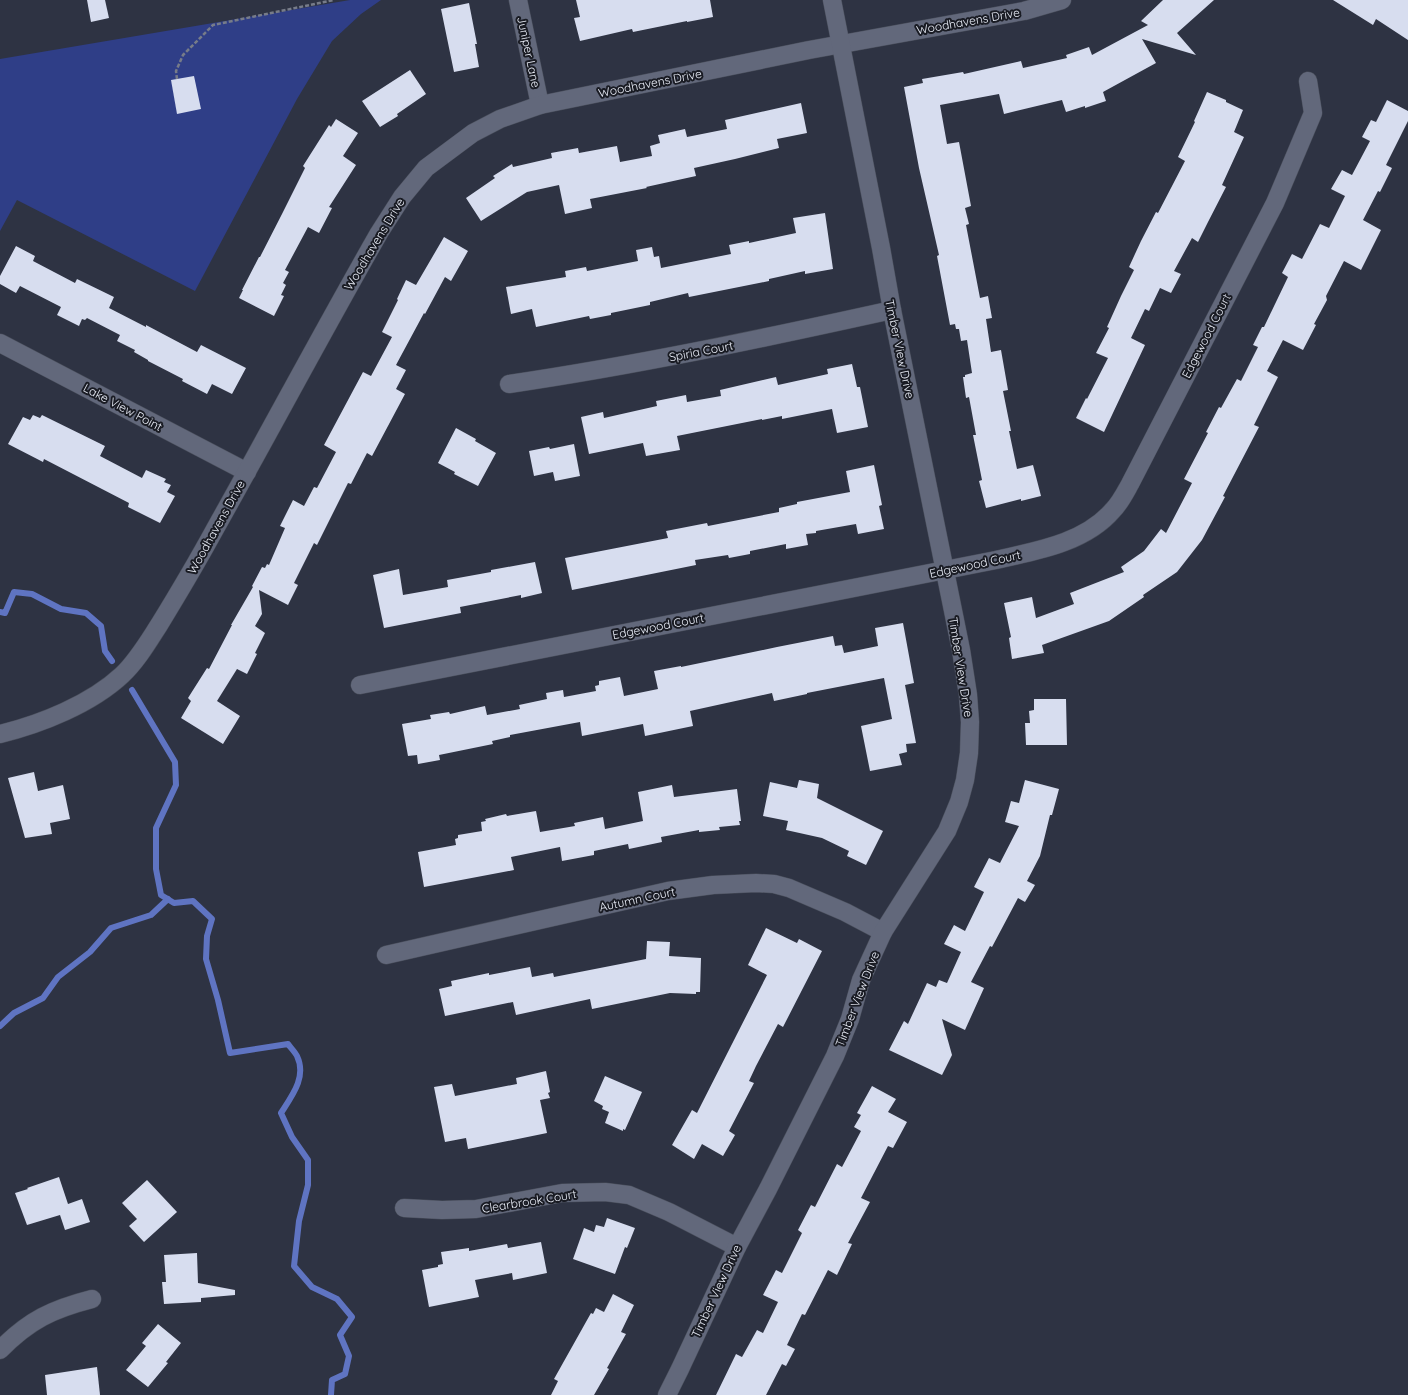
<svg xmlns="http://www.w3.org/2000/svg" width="1408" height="1395" font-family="Quicksand,sans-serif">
  <rect width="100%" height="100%" fill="#2e3343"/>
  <polygon fill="#2f3e87" points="350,0 381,0 361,14 332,41 297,99 195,291 17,200 0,231 0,59"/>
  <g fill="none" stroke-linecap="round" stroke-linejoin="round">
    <g stroke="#5f74c2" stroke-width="6">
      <polyline points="0,612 5,613 14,592 32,594 61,609 86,613 101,626 105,651 112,661"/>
      <path d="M132,690L175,762L176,785L156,828V869L161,895L174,903L193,901L212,919L207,936L206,959L218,1000L230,1053L288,1044C290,1047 295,1052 297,1056C307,1077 292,1096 281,1113L292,1137L308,1160V1185L299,1221L294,1266L312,1287L337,1299L352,1317L340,1335L349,1356L345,1374L332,1380L331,1395"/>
      <polyline points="0,1026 14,1013 43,998 58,977 90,952 111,928 151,915 168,899"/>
    </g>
  </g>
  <g fill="#d7ddef">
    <polygon points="87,0 105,0 109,18 91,22"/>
    <polygon points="576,0 710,0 713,17 687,22 687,21 633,32 632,29 580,41 574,18 580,17"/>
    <polygon points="1163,0 1214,0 1177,33 1196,55 1142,39 1156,63 1103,92 1106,101 1085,108 1085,106 1066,112 1062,100 1004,114 999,94 940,105 947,144 959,142 971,206 965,208 969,224 966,225 980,298 988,296 992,318 986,319 991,352 1001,350 1008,390 1003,391 1011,431 1009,431 1017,469 1033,465 1041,496 1021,501 1021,499 986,508 979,481 982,480 973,435 976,435 969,397 966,398 963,377 965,377 965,375 972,373 967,340 961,341 959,329 956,329 955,324 950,325 937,256 939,255 919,168 904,87 923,83 922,79 963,72 964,74 1021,61 1023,68 1067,58 1066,55 1089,47 1092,55 1148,25 1141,21"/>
    <polygon points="1333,0 1408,0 1408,40 1376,19 1373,25"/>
    <polygon points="469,3 477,44 475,44 479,67 454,72 441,9"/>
    <polygon points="410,70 426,94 397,114 398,116 380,127 362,101"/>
    <polygon points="194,76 201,109 177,114 171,80"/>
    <polygon points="1207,92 1226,100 1226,102 1243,110 1234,132 1244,137 1222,185 1226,187 1208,222 1198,242 1192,238 1174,271 1181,274 1171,293 1160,288 1149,311 1145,309 1131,338 1145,345 1104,432 1076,418 1086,398 1087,399 1108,358 1096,353 1109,328 1107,327 1121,296 1134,270 1129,267 1141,241 1156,212 1158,213 1185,161 1178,157 1195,122 1194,121"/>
    <polygon points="1387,100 1408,111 1408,121 1386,165 1392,168 1380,192 1378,191 1363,220 1381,230 1361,270 1344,261 1326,296 1327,300 1314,324 1316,325 1303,350 1283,340 1267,371 1278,377 1254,425 1259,427 1223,496 1225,497 1202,540 1177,572 1143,595 1144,597 1109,621 1042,645 1044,653 1012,659 1009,638 1011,637 1004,603 1032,597 1036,618 1074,604 1070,593 1124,572 1121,567 1144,551 1161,529 1166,533 1192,483 1184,479 1208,433 1206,432 1219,407 1221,408 1237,379 1241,381 1258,347 1253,345 1262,327 1264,327 1288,277 1282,273 1292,254 1302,259 1320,224 1329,228 1345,196 1331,189 1342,170 1352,175 1370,141 1362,137 1371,120 1376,122"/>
    <polygon points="801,103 807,133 777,139 779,148 735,159 694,168 696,176 646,187 647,188 590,199 592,208 565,214 559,185 527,192 481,221 466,198 495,178 493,176 512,164 513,167 552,158 551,153 578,148 579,153 617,146 620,162 652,156 650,146 660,143 658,135 685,129 687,137 727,129 725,120"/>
    <polygon points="336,119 358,133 343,156 356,165 329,207 332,208 319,233 308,227 285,270 289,272 283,283 286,285 281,295 284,296 274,316 239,298 243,290 242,290 259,257 260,257 282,214 305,168 303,166 329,125 331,127"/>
    <polygon points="825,213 833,269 805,274 805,271 769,279 769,281 689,297 688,293 650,302 650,305 611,313 611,315 590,319 589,316 536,327 532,309 511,314 506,287 566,277 565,271 586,267 587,271 638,261 636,250 652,247 654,257 659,256 661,268 731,254 729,245 749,241 749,243 796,233 793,218"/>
    <polygon points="444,237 468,251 451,281 445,277 425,314 424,313 396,365 406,370 396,389 405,394 372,456 367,453 351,484 348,483 317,545 314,543 294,583 298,585 288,605 259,590 262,614 255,626 265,633 255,653 257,654 247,674 237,669 217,701 240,716 223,744 181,718 191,701 188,698 207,668 209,669 232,625 231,625 253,587 252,586 262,567 265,568 267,564 269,565 285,528 280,526 293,500 304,506 314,487 317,488 336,452 324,445 363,372 371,376 392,337 382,332 398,300 397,299 406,280 416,285"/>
    <polygon points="16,246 35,256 33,261 75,283 77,279 114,297 109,308 146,327 146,325 197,352 201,345 246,368 232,394 212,384 207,394 182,381 183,379 148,361 148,360 134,352 135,350 117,341 120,335 87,318 85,320 82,319 79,326 57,315 61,307 20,286 16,293 0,284 0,276"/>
    <polygon points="852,364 857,387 860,387 868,427 837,433 832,409 782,419 782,416 762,420 762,419 677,436 680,450 646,456 643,443 589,454 581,417 603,412 604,418 657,406 656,401 686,395 687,402 721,396 720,390 776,377 778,385 828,374 827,369"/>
    <polygon points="33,415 40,418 42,415 105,446 100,456 142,478 146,470 166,479 164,482 171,485 167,492 175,496 160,523 128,507 129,503 44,459 43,462 8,444 23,417 30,420"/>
    <polygon points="456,428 476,439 475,441 496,453 478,486 454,474 455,472 438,463"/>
    <polygon points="574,444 580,476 555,481 553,472 534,476 529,451 549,447 550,449"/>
    <polygon points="874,465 882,505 879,506 884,529 858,534 856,524 816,531 816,533 806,534 808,545 786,549 786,544 750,551 750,554 729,558 728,555 695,560 696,565 572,590 565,558 668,538 666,531 707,523 708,526 779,512 779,508 797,504 797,502 850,492 846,471"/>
    <polygon points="535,562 542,593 521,598 521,595 460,607 461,613 384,628 373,575 399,569 403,595 448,587 447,580 491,572 491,570"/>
    <polygon points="903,623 914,683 905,685 916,743 906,744 907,752 899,754 902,765 870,771 861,726 892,719 884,678 807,693 807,694 774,701 772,693 690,711 693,726 645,736 643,724 582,736 580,722 510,735 510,737 492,741 493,744 439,755 440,760 418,764 417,755 408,756 402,724 431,719 430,715 449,712 450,714 485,706 487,715 520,709 519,705 547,699 546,693 563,690 564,697 596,691 595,686 599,685 599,681 620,677 624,696 658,689 654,671 681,666 681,667 777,647 833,636 835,646 842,645 844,653 878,646 875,628"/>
    <polygon points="1034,699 1066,699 1067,745 1026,745 1025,723 1030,723 1029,711 1034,710"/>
    <polygon points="34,772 38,791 63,785 70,819 50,823 52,834 25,838 8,778"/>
    <polygon points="799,780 819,784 817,798 883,831 866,865 847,856 849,851 822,838 786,830 788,821 763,816 770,782 797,788"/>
    <polygon points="1025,780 1059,789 1052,815 1050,815 1040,856 1027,881 1035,885 1025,902 1018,898 992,947 990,946 971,982 984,988 965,1030 942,1019 952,1055 942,1075 889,1050 904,1021 908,1024 927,983 936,987 939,980 947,983 961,952 944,944 954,925 965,931 984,892 974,887 989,858 1000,863 1019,826 1005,822 1011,801 1019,803"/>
    <polygon points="672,785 674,797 737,789 741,821 739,821 740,825 719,827 720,830 699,832 699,830 661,837 662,842 629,849 628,844 594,851 594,855 562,861 560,847 511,857 514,870 424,887 418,852 456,845 455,839 458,838 458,835 482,831 481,822 486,821 485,819 506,814 507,816 536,811 540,832 575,826 574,823 603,817 605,829 643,821 638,792"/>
    <polygon points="766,928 797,943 799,939 822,951 783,1027 778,1024 756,1066 749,1081 754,1083 729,1131 735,1135 723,1156 702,1144 694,1159 672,1145 692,1110 697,1113 767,975 748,965"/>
    <polygon points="647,941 670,942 669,956 701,958 700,992 696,992 696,994 670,993 592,1009 590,999 516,1015 513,1002 445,1016 439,989 452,986 451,981 489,973 489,975 530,967 532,977 553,973 554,977 646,959"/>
    <polygon points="546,1071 550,1092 548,1093 550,1098 540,1100 547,1133 468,1149 466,1138 445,1142 434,1087 452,1084 455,1096 517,1084 516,1078"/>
    <polygon points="605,1076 642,1092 625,1130 623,1129 623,1131 605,1123 609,1112 602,1109 603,1106 594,1101"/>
    <polygon points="872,1086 896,1099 888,1112 907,1122 893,1148 888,1146 861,1198 870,1202 848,1243 852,1244 837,1275 828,1270 805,1315 802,1314 787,1345 795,1349 786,1366 782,1364 766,1395 716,1395 736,1354 742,1357 757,1330 763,1333 778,1302 763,1295 776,1270 782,1273 802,1233 798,1230 811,1205 815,1207 837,1164 842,1167 861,1131 854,1127 861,1115 857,1113"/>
    <polygon points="59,1177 68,1204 82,1199 90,1222 65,1230 60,1215 27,1225 15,1193 28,1189 27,1188"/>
    <polygon points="147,1180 177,1212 144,1242 129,1226 137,1219 122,1203"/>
    <polygon points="607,1218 635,1228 627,1248 625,1247 615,1274 573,1259 584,1228 594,1232 596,1225 604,1227"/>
    <polygon points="541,1242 547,1273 513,1280 512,1273 475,1280 479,1297 429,1307 422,1270 438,1267 438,1265 443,1264 441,1252 469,1248 469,1251 507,1244 508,1248"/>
    <polygon points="197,1253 198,1283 235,1290 235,1295 201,1298 201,1302 164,1304 162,1282 166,1282 164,1255"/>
    <polygon points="613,1294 634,1305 621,1332 626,1334 607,1368 609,1369 594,1395 551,1395 558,1381 554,1379 591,1313 593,1314 596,1308 604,1312"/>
    <polygon points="158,1324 181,1343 166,1362 168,1363 148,1387 126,1370 146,1346 142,1343"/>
    <polygon points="97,1367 100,1395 47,1395 45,1375"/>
  </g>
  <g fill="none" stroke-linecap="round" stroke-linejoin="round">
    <defs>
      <g id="street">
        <polyline points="518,0 540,105"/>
        <polyline points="0,343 247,472"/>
        <path d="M509,384C638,365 765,338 892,310"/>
        <path d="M360,685L996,560C1036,551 1085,543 1113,510C1120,503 1125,493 1130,484L1275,203L1313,113L1308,81"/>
        <path d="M0,734C41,724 91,704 122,675C137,661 148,642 159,625C178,594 197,562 215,529C270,431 323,331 379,233L402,197L426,168L473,133L500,119L540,105L809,50L1024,11L1062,0"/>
        <polyline points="386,955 668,891 713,885 756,883 774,884 789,888 845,912 883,932"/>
        <polyline points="404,1208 442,1210 476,1209 562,1193 605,1192 629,1195 669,1212 737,1247"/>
        <path d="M0,1350C29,1320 53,1309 92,1299"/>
        <polyline points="667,1395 680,1369 737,1247 768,1189 835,1056 850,1019 861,980 883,932 947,831 959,802 965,780 969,753 970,722 968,695 961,650 892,310 881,248 832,0"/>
      </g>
    </defs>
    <use href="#street" stroke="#494e5b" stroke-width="19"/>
    <polyline stroke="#777c89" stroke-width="2.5" stroke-dasharray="4 2" stroke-linecap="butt" points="177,79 176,71 183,55 213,25 334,0"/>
    <use href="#street" stroke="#62687b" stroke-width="18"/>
  </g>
  <g text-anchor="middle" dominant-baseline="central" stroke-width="4" stroke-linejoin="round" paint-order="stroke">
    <g font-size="12" fill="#eaeef8" stroke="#191b23">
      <text transform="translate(968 21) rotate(-10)">Woodhavens Drive</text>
      <text transform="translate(529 52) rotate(78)">Juniper Lane</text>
      <text transform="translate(650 83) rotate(-11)">Woodhavens Drive</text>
      <text transform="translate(374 244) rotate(-59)">Woodhavens Drive</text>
      <text transform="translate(1206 336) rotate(-63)">Edgewood Court</text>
      <text transform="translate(900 349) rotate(78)">Timber View Drive</text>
      <text transform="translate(701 351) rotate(-11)">Spiria Court</text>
      <text transform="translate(123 407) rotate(28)">Lake View Point</text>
      <text transform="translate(216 527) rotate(-61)">Woodhavens Drive</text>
      <text transform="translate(975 564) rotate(-12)">Edgewood Court</text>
      <text transform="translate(658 626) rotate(-11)">Edgewood Court</text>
      <text transform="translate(961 667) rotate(81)">Timber View Drive</text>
      <text transform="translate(637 899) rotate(-12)">Autumn Court</text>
      <text transform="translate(857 999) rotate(-69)">Timber View Drive</text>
      <text transform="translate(529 1201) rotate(-9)">Clearbrook Court</text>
      <text transform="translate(716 1291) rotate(-65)">Timber View Drive</text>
    </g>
  </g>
</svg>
